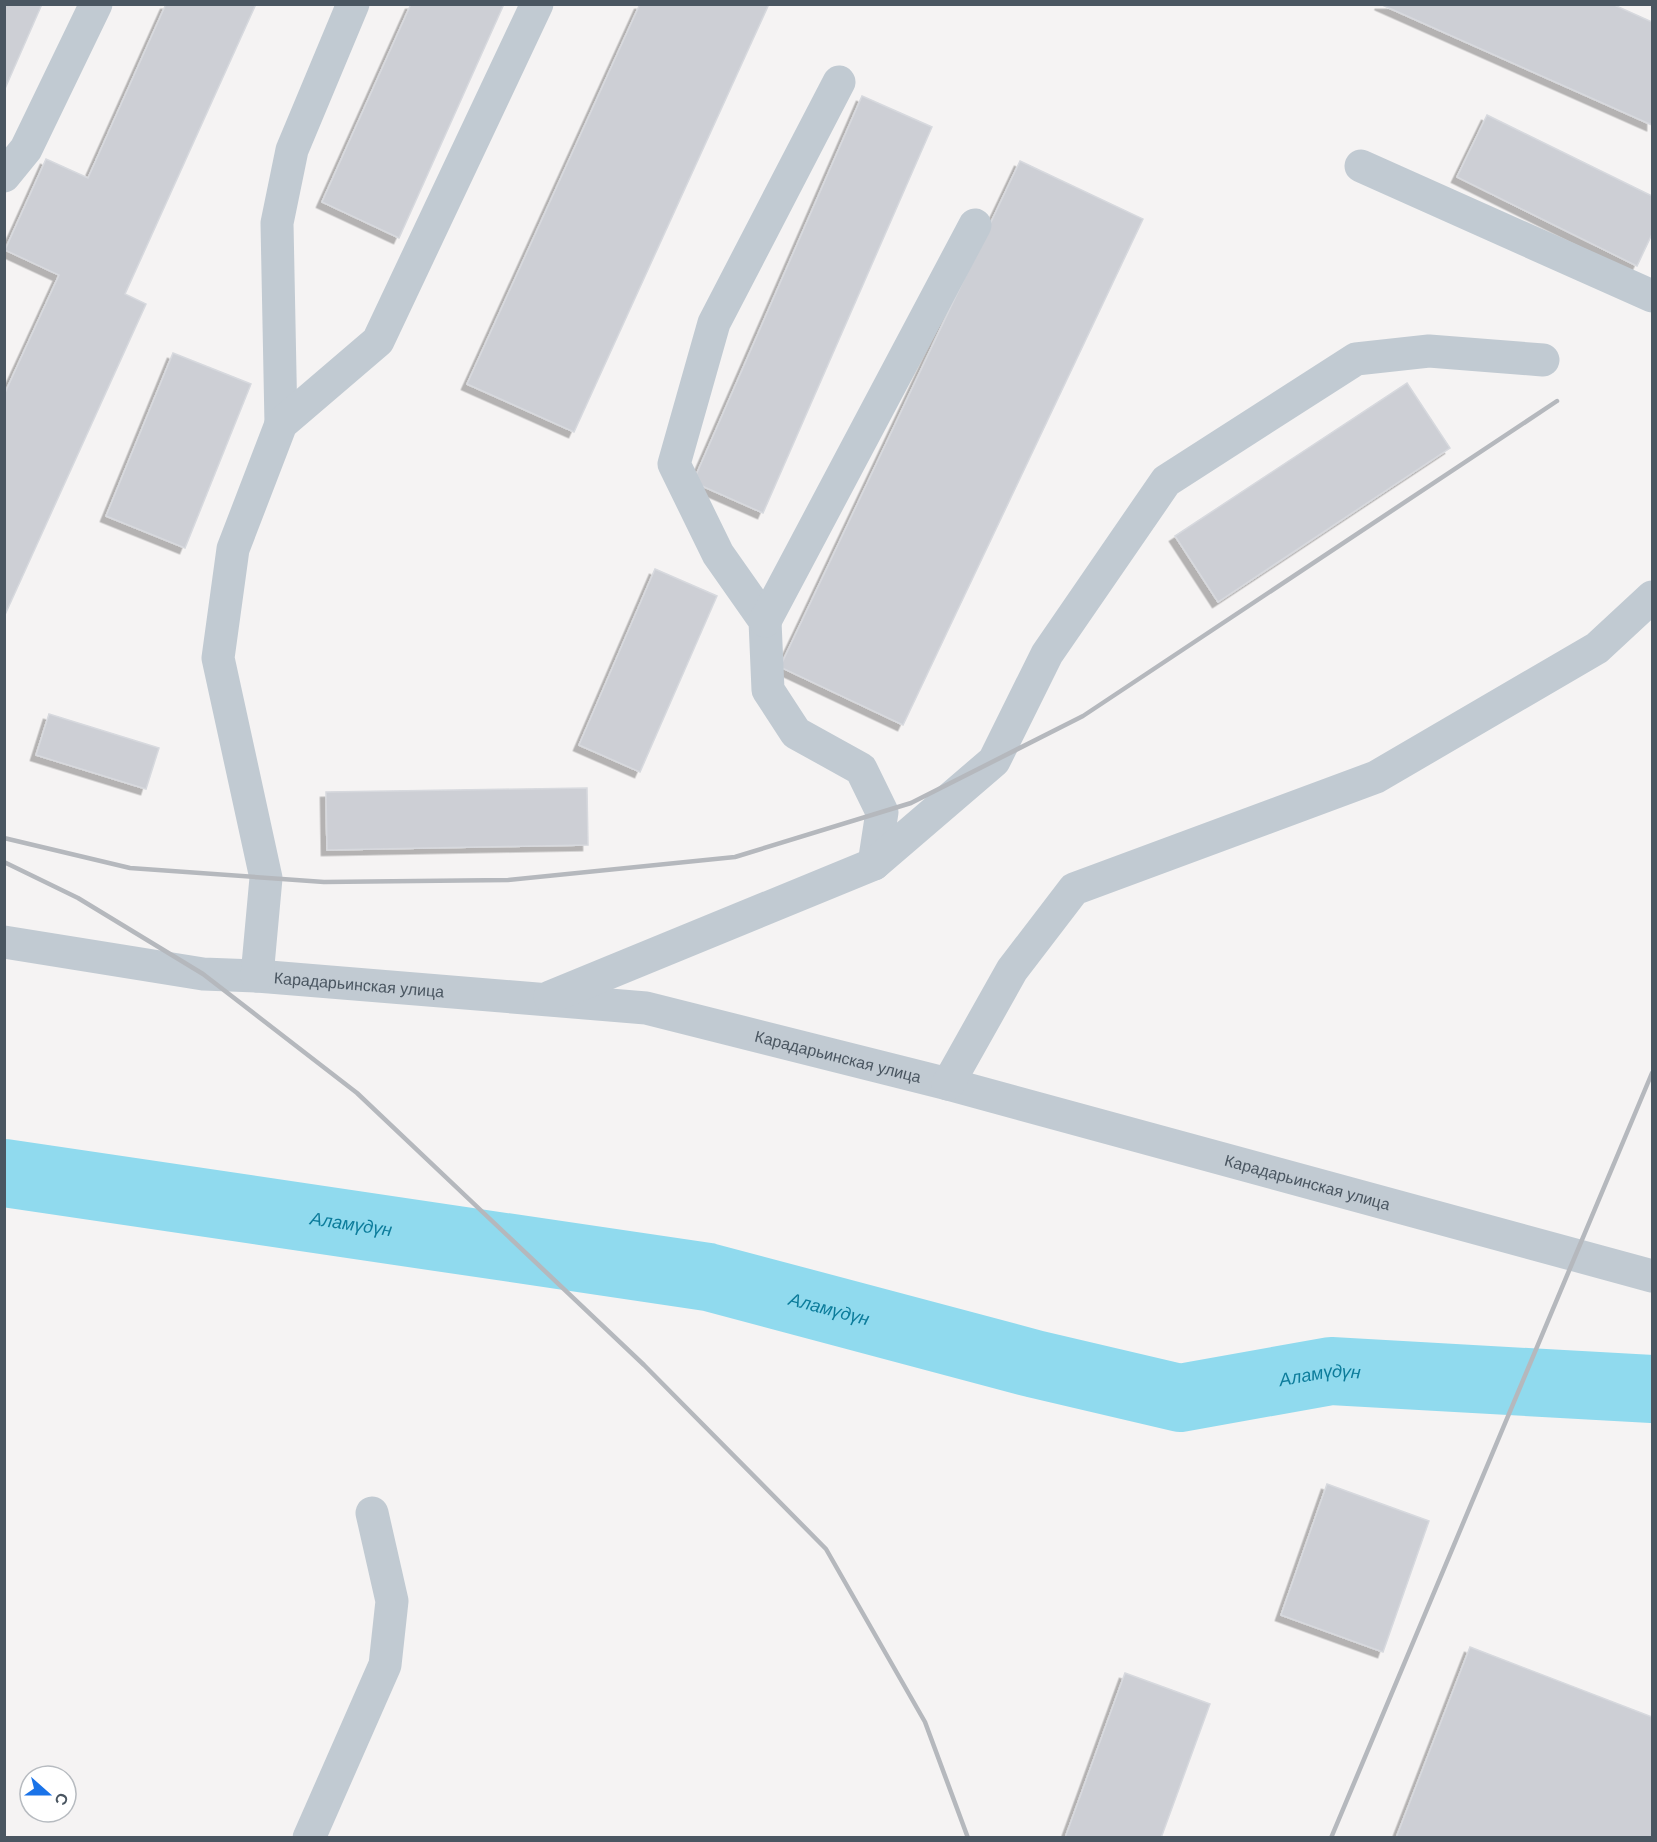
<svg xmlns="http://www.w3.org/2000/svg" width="1657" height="1842" font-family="Arial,sans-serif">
  <defs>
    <filter id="shadow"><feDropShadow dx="-5.5" dy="5.5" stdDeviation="0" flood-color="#0004"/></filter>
  </defs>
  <rect width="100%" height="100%" fill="#f5f3f3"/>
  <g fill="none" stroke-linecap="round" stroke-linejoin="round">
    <path stroke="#90daee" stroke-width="68" id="s1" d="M4,1173L708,1277L1035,1364L1180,1398L1331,1371L1652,1389"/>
  </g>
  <g fill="#cdcfd5" stroke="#d7d9de" stroke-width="1.5" filter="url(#shadow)">
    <polygon points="4,4 42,4 4,91"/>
    <polygon points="166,4 256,4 125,294 146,304 4,617 4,395 59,275 5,250 46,159 88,178"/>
    <polygon points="411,4 504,4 399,238 322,202"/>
    <polygon points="640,4 769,4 574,432 467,384"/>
    <polygon points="1380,4 1612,4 1652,22 1652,125"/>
    <polygon points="862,96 932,127 763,513 693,482"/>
    <polygon points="1487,115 1652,196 1652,234 1637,266 1457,177"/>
    <polygon points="1020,161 1143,219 903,725 780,667"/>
    <polygon points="173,353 251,384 185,548 106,516"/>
    <polygon points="1407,383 1450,448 1218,602 1175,536"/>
    <polygon points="655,569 717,596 640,772 579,745"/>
    <polygon points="49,714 159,748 146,789 36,755"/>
    <polygon points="587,788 588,845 327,850 326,792"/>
    <polygon points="1327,1484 1429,1521 1383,1652 1281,1615"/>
    <polygon points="1470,1647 1652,1717 1652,1838 1396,1838"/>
    <polygon points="1125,1673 1210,1704 1161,1838 1065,1838"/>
  </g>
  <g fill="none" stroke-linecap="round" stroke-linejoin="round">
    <g stroke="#c1cad2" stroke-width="33">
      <polyline points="839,82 714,323 674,464 718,554 765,621 768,690 796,733 861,769 882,812 874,864"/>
      <polyline points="1361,166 1652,296"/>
      <polyline points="4,176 26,149 96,4"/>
      <polyline points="281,424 277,223 292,150 353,4"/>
      <polyline points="765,621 975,225"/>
      <path id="s2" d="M4,942L203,974L257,976L646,1008L948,1084L1652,1276"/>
      <polyline points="257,976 266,878 218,658 233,549 281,424 378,341 537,4"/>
      <polyline points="550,997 874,864 994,761 1047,654 1166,481 1356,359 1429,351 1543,360"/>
      <polyline points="948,1084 1012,970 1074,889 1376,777 1597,648 1652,597"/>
      <polyline points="309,1838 385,1665 392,1601 372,1513"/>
    </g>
    <g stroke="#b5b8bd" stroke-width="4.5">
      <polyline points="4,838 130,868 324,882 508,880 735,857 911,803 1083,716 1557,401"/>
      <polyline points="4,862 78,898 203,974 357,1093 644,1365 826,1549 925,1722 968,1838"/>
      <polyline points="1331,1838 1652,1073"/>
    </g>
  </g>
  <g text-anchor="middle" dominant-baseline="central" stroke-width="4.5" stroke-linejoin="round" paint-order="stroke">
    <g font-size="16" fill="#4a5661" stroke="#fff">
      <text stroke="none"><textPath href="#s2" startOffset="358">Карадарьинская улица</textPath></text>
      <text stroke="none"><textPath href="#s2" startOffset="844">Карадарьинская улица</textPath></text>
      <text stroke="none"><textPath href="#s2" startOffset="1330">Карадарьинская улица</textPath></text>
    </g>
    <g font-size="18" font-style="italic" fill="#0c7c9b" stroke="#fff">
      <text stroke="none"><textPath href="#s1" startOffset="351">Аламүдүн</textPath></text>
      <text stroke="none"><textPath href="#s1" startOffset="837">Аламүдүн</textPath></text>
      <text stroke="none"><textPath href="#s1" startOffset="1341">Аламүдүн</textPath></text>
    </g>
  </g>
  <rect width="1657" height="1842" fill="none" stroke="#4a5661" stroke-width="12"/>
  <g transform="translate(48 1794) rotate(111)"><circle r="28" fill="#ffffff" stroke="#b7bbc0" stroke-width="1.5"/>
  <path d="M0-4.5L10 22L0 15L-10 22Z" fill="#1a73e8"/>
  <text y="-9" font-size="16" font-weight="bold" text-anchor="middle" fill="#4a5661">С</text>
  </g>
</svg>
